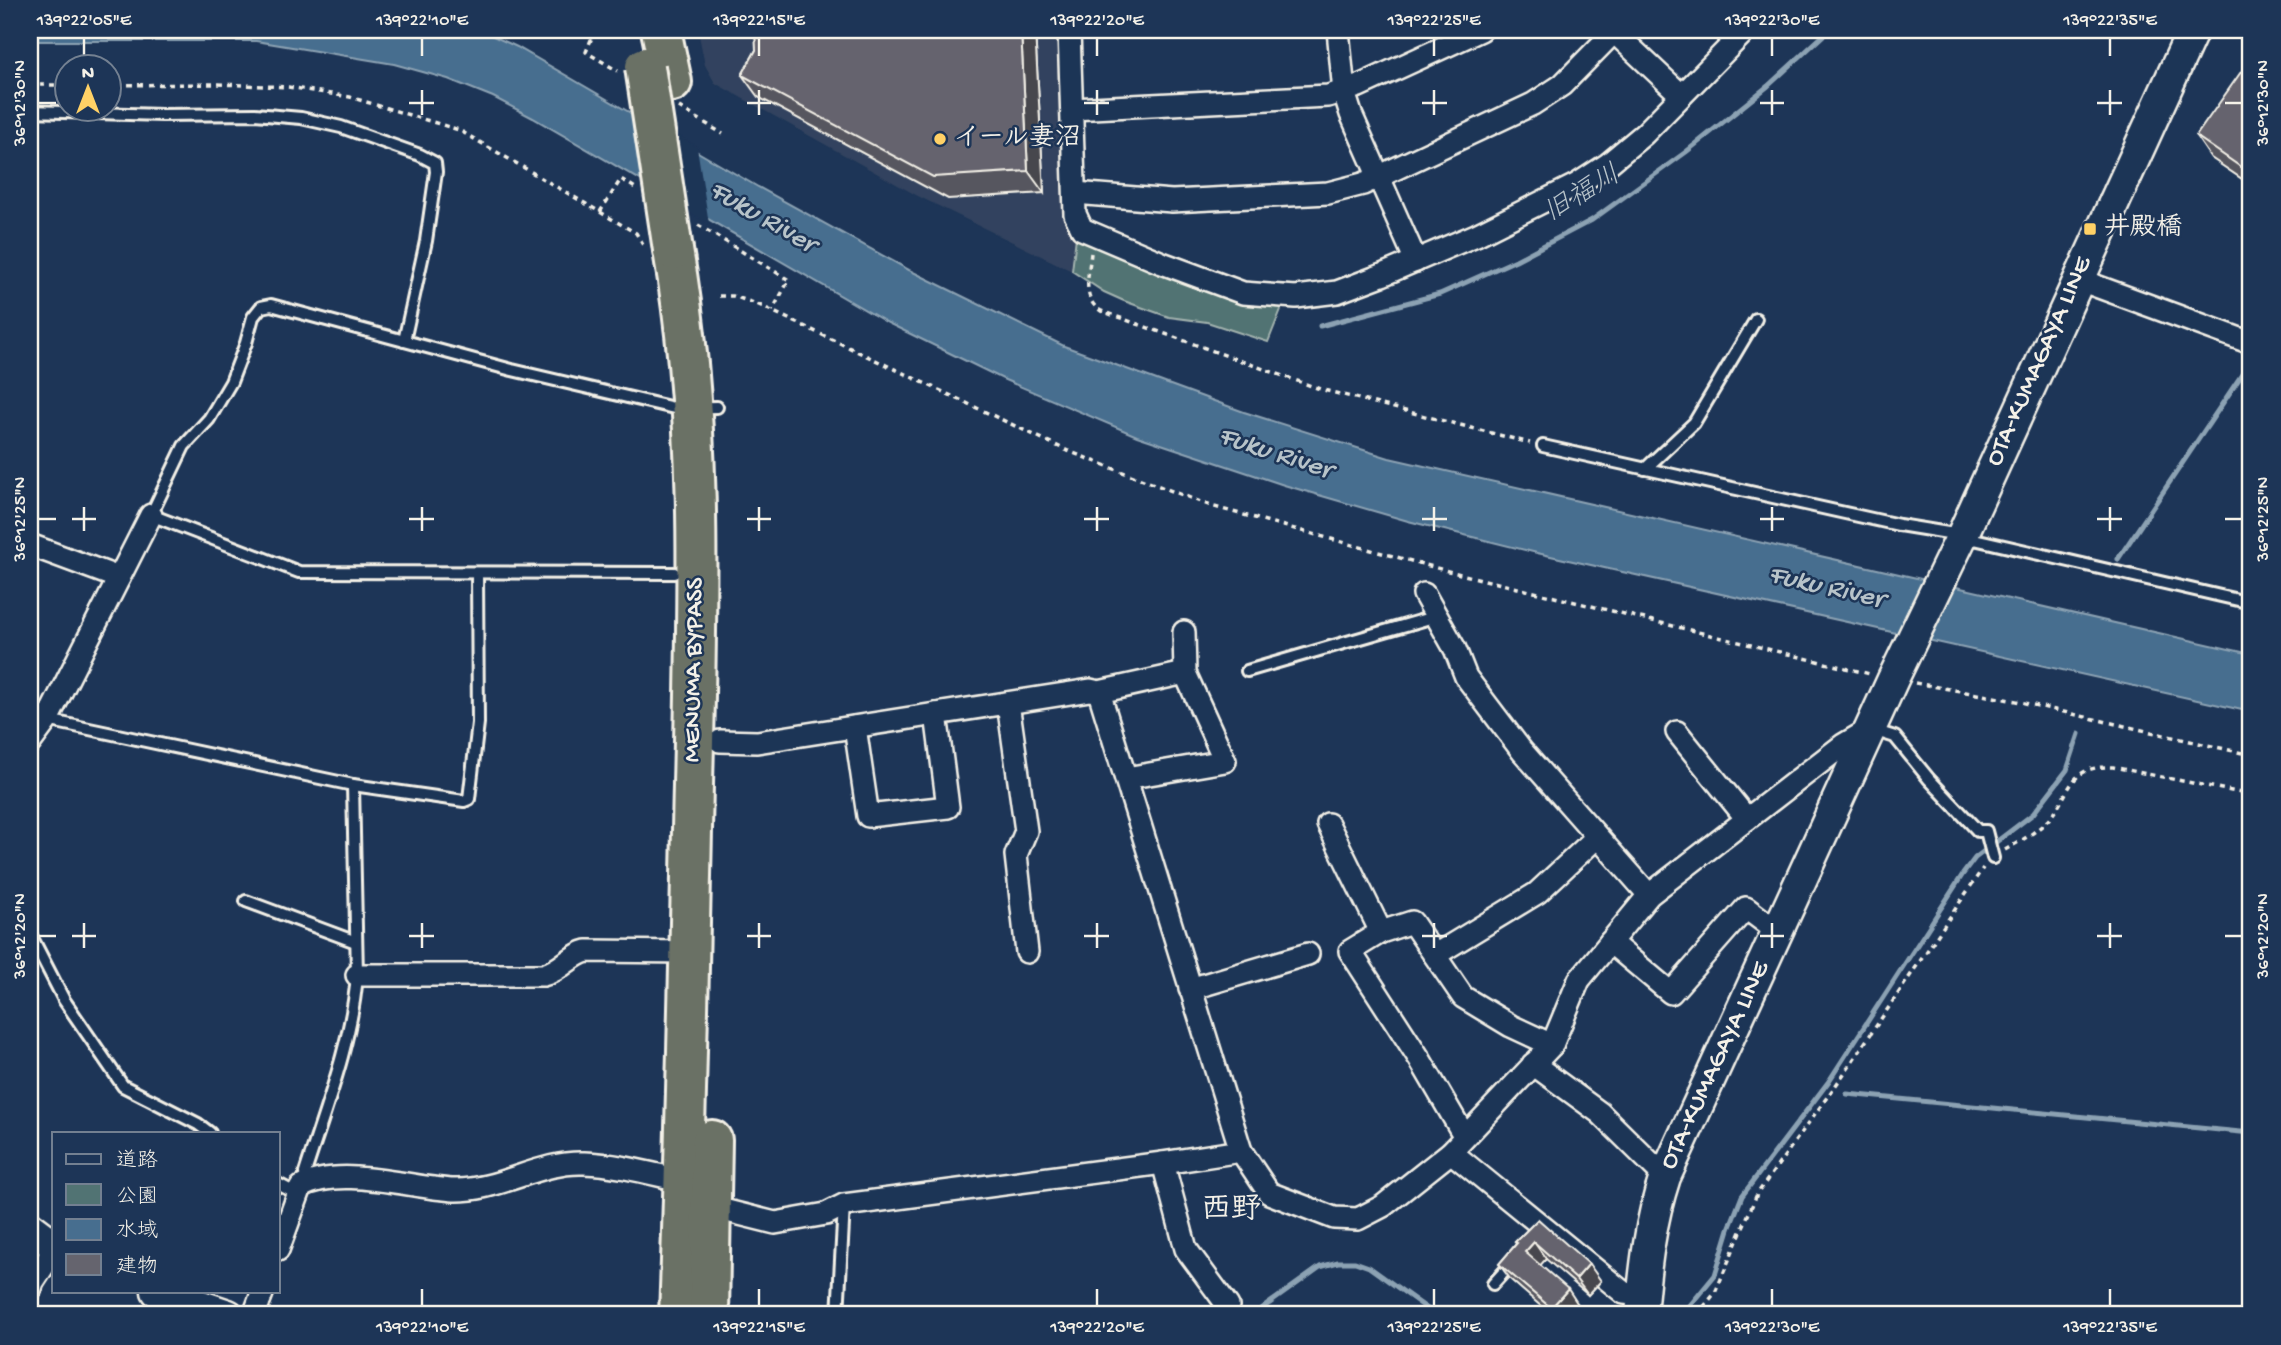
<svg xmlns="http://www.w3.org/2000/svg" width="2281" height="1345" font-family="'Gochi Hand','Klee One',sans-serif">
  <rect width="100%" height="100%" fill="#1d3557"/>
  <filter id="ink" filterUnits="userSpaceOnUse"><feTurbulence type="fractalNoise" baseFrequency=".0143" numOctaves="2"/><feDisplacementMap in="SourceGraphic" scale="14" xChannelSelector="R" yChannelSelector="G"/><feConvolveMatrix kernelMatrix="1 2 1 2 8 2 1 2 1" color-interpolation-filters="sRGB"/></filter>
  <g filter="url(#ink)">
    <polygon fill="#33435e" points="698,30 1058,30 1069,231 1076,237 1072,271 916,195 715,83 705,65"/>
    <path fill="#517373" stroke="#a2b2ae" stroke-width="2" d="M1076,237C1143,264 1210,301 1282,307L1268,342L1207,322L1169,317L1124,301L1104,292L1072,271Z"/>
    <polygon fill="#476e8f" stroke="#8ca2b3" stroke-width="2" points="30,30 480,30 517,47 758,187 909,270 1064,346 1244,412 1389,458 2251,654 2251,712 1537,553 1408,521 1284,485 1137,436 1005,380 888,323 533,118 493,97 448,79 394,64 256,41 30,41"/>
    <polygon fill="#1d3557" points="634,110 697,147 709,224 647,188"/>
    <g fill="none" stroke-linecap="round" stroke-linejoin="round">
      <g stroke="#8ca2b3" stroke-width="5">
        <polyline points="1320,326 1440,294 1516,260 1592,220 1686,152 1768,86 1829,30"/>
        <polyline points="2118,559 2251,361"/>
        <polyline points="1847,1094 2251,1133"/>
        <polyline points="1253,1315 1320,1267 1338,1262 1355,1262 1369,1267 1436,1315"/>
        <polyline points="1682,1315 1715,1275 1729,1229 1742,1196 1829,1081 1963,874 1975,858 2033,814 2067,770 2079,734"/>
      </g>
      <defs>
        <g id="lane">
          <polyline points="30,111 162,115 255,114 301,118 341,127 420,155 435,163 436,172 426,241 404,341"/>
          <polyline points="1543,446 1899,525 1948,533 2251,603"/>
          <polyline points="1645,469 1694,423 1756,319"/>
          <polyline points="674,573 299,572 151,515 184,446 209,419 231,382 246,343 253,317 261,307 271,305 512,370 674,408 717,407"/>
          <polyline points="1247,671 1437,616"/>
          <polyline points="47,720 353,785 464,801 469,799 478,723 477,573"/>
          <polyline points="1873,730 1895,737 1929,779 1978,831 1986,831 1993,858"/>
          <polyline points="246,901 356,942"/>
          <polyline points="30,934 64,1000 123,1086 198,1124 210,1133"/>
          <polyline points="278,1184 299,1195"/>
          <path d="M306,1184L305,1173C325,1110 352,1041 357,975L353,785"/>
          <polyline points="1493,1284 1514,1261"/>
          <polyline points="838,1315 844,1205"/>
        </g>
        <g id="street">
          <polyline points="1069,30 1075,214 1082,229 1162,263 1243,293 1296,297 1337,292 1382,275 1476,235 1576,185 1608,164 1644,134 1746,30"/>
          <polyline points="1338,30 1344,92 1351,114 1416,261"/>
          <polyline points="1612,30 1681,95"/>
          <polyline points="1072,109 1328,96 1359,86 1481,30"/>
          <polyline points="1075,193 1172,201 1328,193 1363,184 1533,104 1562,85 1616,30"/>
          <polyline points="2077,279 2251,343"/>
          <polyline points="30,545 119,578"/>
          <polyline points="1424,594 1455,649 1466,677 1522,751 1649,895"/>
          <polyline points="1099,692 1185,673"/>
          <polyline points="1008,703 1026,831 1016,855 1027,952"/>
          <polyline points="855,727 868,816 948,807 936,714"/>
          <polyline points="1677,732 1747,819"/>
          <polyline points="720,741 757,742 1090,690 1099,692 1241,1151 1269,1193 1334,1218 1358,1219 1383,1206 1451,1152 1552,1045 1579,980 1649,895 1843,745 1870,729"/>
          <polyline points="30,743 47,720 151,515"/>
          <polyline points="1126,778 1225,761 1185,673 1184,632"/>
          <polyline points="1328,824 1381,932 1412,922 1463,997 1511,1026 1552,1045"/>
          <polyline points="1381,932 1350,951 1419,1058 1465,1137"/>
          <polyline points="1610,942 1671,993 1746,908 1778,932"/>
          <polyline points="1435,955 1537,893 1597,837"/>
          <path d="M357,975H543C561,971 570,955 587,951L690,952"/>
          <polyline points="1190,989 1308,954"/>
          <polyline points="1533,1064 1600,1113 1665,1177"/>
          <polyline points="1451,1152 1624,1293 1643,1295"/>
          <polyline points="1163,1163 1186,1249 1228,1306 1220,1315"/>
          <polyline points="711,1207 775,1223 826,1214 844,1205 1163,1163 1241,1151"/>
          <path d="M278,1250L301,1187C339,1165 411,1188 454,1190C499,1191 540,1161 584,1163C618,1164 652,1174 684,1181"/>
          <polyline points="30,1291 33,1282 54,1250"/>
          <polyline points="254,1315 263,1291"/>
        </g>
        <g id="secondary">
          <polyline points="30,1227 54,1245"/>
          <polyline points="157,1291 228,1315"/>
          <path d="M1641,1315C1645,1267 1650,1222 1665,1177L1893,679L1962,536L2193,30"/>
        </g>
        <g id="highway">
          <polyline points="661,30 672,82"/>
          <path d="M673,250C704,426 697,607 693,785C689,962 686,1139 679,1315"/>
          <polyline points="709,1315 712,1140"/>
        </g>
      </defs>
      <use href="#lane" stroke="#f4f1e8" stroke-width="16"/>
      <use href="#street" stroke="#f4f1e8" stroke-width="26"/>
      <use href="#secondary" stroke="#f4f1e8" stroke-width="35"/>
      <use href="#highway" stroke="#f4f1e8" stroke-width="44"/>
      <g stroke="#f4f1e8" stroke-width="3.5" stroke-dasharray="5 5" stroke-linecap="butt">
        <polyline points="595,30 586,52 618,71"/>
        <polyline points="30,85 66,85"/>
        <polyline points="108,85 219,84 288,87 350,97 459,130 636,233 643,245"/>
        <polyline points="679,107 723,134"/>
        <polyline points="600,212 621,179 637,189"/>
        <polyline points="698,225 789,280 772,311"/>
        <path d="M1091,253C1089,273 1081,299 1101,311L1320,389L1530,443"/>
        <polyline points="719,296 733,296 757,304 1068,451 1211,506 1444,570 1870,674"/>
        <polyline points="1915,683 2016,701 2251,755"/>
        <path d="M2005,850C2019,842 2035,833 2046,822C2073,795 2065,765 2113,767L2251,795"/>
        <polyline points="1697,1315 1715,1293 1757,1194 1841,1078 1983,868"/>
      </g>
      <use href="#lane" stroke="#1d3557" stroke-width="10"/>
      <use href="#street" stroke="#1d3557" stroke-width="21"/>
      <use href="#secondary" stroke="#1d3557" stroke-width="30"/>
      <use href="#highway" stroke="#6b7165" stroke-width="38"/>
      <defs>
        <polyline id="highway-bridge" points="645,67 673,250"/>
      </defs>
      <use href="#highway-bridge" stroke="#f4f1e8" stroke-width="44" stroke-linecap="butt"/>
      <use href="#highway-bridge" stroke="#6b7165" stroke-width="38"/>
    </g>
    <g fill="#57565f" stroke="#f4f1e8" stroke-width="2">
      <polygon points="1035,30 1044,193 948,199 758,97 742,75 756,50"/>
      <polygon points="2251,74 2251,185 2211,158 2196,136"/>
      <polygon points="1538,1219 1601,1281 1588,1295 1546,1259 1540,1265 1579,1306 1571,1315 1551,1315 1511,1280 1499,1264 1516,1244 1515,1242"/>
    </g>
    <g fill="#47464d" stroke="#f4f1e8" stroke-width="2">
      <polygon points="1021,30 1035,30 1044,193 1028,171"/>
      <polygon points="1534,1242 1546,1259 1537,1269 1525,1252"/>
      <polygon points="1589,1264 1601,1281 1588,1295 1576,1279"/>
      <polygon points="1568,1289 1579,1306 1571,1315 1555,1315 1551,1308"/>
    </g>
    <g fill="#65646e" stroke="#f4f1e8" stroke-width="2">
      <polygon points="755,30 1021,30 1028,171 933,177 742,75 756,50"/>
      <polygon points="2243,69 2251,74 2251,174 2196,136"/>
      <polygon points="1538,1219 1589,1264 1576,1279 1534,1242 1525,1252 1568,1289 1551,1308 1499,1264 1517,1243 1515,1242"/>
    </g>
  </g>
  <path fill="none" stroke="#f4f1e8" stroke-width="2.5" d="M84,38V56M422,38V56M759,38V56M1097,38V56M1434,38V56M1772,38V56M2110,38V56M422,90V115M759,90V115M1097,90V115M1434,90V115M1772,90V115M2110,90V115M38,103H56M409,103H434M747,103H771M1084,103H1109M1422,103H1447M1760,103H1784M2097,103H2122M2225,103H2242M84,507V531M422,507V531M759,507V531M1097,507V531M1434,507V531M1772,507V531M2110,507V531M38,519H56M72,519H96M409,519H434M747,519H771M1084,519H1109M1422,519H1447M1760,519H1784M2097,519H2122M2225,519H2242M84,923V948M422,923V948M759,923V948M1097,923V948M1434,923V948M1772,923V948M2110,923V948M38,936H56M72,936H96M409,936H434M747,936H771M1084,936H1109M1422,936H1447M1760,936H1784M2097,936H2122M2225,936H2242M422,1289V1306M759,1289V1306M1097,1289V1306M1434,1289V1306M1772,1289V1306M2110,1289V1306"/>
  <g fill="#ffd166" stroke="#1d3557" stroke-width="2.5">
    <circle cx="940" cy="139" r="7"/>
    <rect x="2083" y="222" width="14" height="14" rx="3.5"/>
  </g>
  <g text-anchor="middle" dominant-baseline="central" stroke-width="5" stroke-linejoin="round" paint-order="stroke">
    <g font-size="26" font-weight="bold" fill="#f4f1e8" stroke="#1d3557" text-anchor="start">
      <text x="954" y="139">イール妻沼</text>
      <text x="2104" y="229">井殿橋</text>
    </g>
    <g font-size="26" fill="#f4f1e8" stroke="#1d3557">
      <text transform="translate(2040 362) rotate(-66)">OTA-KUMAGAYA LINE</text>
      <text transform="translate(695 670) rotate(-89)">MENUMA BYPASS</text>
      <text transform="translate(1716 1066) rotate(-65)">OTA-KUMAGAYA LINE</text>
    </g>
    <g font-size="28" font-style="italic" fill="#b7c3c9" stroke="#1d3557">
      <text transform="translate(1583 195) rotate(-31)">旧福川</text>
      <text transform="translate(762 218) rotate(30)">Fuku River</text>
      <text transform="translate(1275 454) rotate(18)">Fuku River</text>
      <text transform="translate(1826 588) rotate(13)">Fuku River</text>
    </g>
    <g font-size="30" font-weight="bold" fill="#f4f1e8" stroke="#1d3557">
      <text x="1231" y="1211">西野</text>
    </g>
  </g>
  <rect width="2281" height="1345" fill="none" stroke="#1d3557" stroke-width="77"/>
  <rect x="52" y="1132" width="228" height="161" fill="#1d3557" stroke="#738091" stroke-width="2"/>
  <rect x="66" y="1154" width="35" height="10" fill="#1d3557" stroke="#738091" stroke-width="2"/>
  <text x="116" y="1166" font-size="21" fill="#f4f1e8">道路</text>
  <rect x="66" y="1184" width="35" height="21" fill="#517373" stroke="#738091" stroke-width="2"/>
  <text x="116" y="1202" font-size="21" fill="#f4f1e8">公園</text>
  <rect x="66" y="1219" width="35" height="21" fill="#476e8f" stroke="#738091" stroke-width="2"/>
  <text x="116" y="1236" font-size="21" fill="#f4f1e8">水域</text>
  <rect x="66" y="1254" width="35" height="21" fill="#65646e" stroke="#738091" stroke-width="2"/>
  <text x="116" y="1272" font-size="21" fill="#f4f1e8">建物</text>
  <g transform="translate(88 88)"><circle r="33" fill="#1d3557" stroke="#738091" stroke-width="2"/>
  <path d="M0-5L12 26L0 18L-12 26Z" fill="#ffd166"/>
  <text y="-10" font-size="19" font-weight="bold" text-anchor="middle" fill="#f4f1e8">N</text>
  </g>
  <rect x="38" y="38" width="2204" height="1268" fill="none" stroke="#f4f1e8" stroke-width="2.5"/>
  <g font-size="18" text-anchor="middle" fill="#f4f1e8">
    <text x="84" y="25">139°22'05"E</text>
    <text x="422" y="25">139°22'10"E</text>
    <text x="759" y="25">139°22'15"E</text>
    <text x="1097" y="25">139°22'20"E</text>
    <text x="1434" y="25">139°22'25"E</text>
    <text x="1772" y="25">139°22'30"E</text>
    <text x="2110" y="25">139°22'35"E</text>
    <text transform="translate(19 103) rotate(-90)" y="6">36°12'30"N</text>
    <text transform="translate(2262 103) rotate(-90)" y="6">36°12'30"N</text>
    <text transform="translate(19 519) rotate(-90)" y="6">36°12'25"N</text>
    <text transform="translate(2262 519) rotate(-90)" y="6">36°12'25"N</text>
    <text transform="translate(19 936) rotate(-90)" y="6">36°12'20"N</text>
    <text transform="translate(2262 936) rotate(-90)" y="6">36°12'20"N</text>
    <text x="422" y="1332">139°22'10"E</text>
    <text x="759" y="1332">139°22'15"E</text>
    <text x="1097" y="1332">139°22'20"E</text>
    <text x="1434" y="1332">139°22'25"E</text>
    <text x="1772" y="1332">139°22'30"E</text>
    <text x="2110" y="1332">139°22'35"E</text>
  </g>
</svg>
